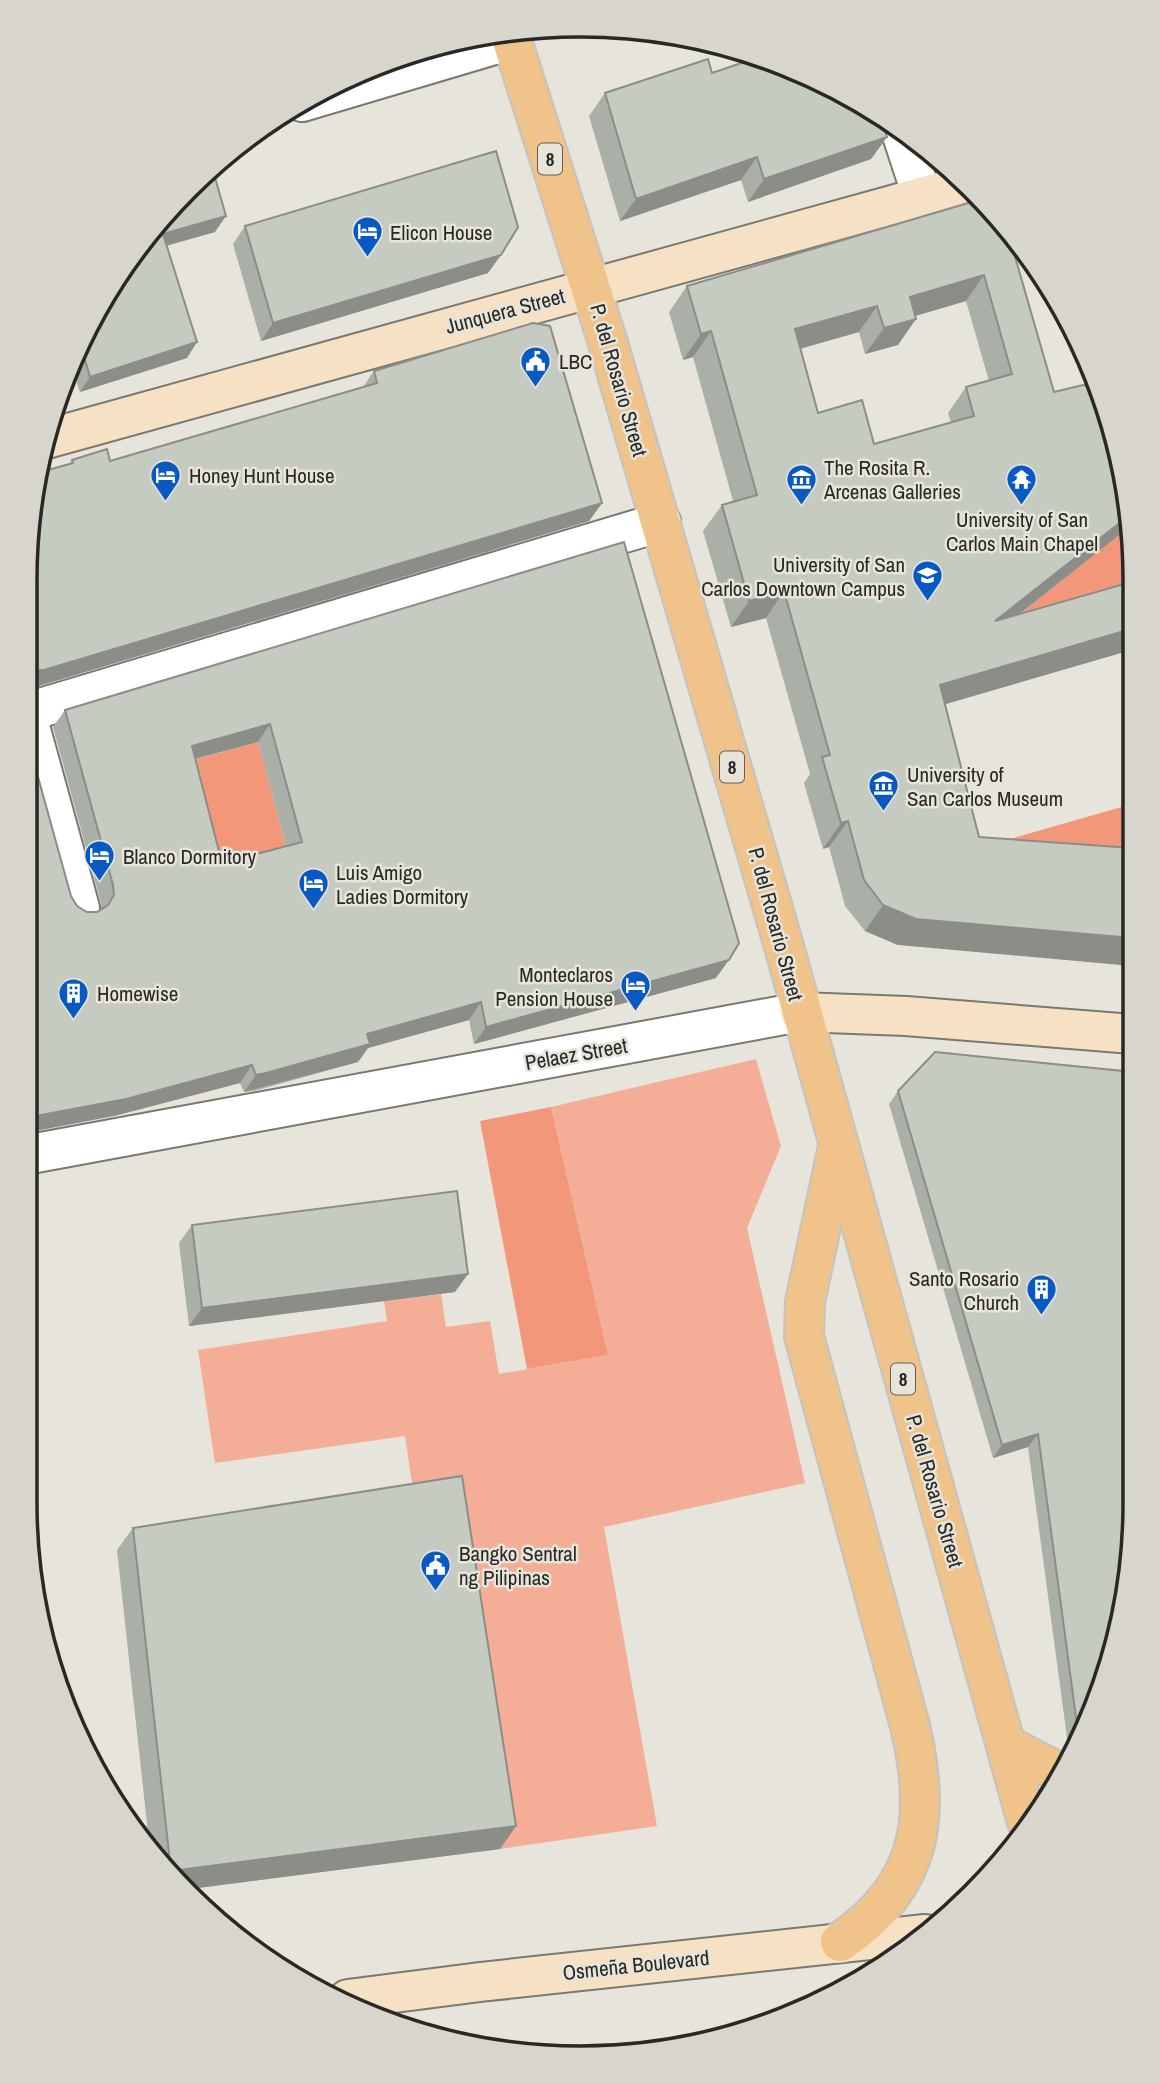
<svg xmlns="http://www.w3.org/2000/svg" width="1160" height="2083" font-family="'Archivo Narrow',sans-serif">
  <rect width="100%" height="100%" fill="#e6e4db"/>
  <polygon fill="#f4ad97" points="756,1059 781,1146 747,1228 805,1483 604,1527 657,1826 500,1849 415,1503 405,1436 215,1463 198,1350 387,1321 384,1301 441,1294 446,1327 490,1321 499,1374 608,1355 551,1107"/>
  <g fill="#f3977b">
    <polygon points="1131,520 1131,603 915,646"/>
    <polygon points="258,742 298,891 199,883 167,767"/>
    <polygon points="1132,804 1132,876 972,850"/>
    <polygon points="551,1107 608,1355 527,1369 480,1121"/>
  </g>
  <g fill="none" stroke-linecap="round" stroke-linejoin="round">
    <defs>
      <g id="street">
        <polyline points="302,102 511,40"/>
        <polyline points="901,132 923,199"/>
        <polyline points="25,708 80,908"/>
        <polyline points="27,712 661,522"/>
        <polyline points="25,1155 800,1012"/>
      </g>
      <g id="secondary">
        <polyline points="43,440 968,184"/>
        <polyline points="800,1012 906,1016 1133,1034"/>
        <polyline points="348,1999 480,1982 925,1934"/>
      </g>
      <g id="primary">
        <polyline points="509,31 608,343 783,943 1027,1822"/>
        <path d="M837,1151L805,1302L804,1336L909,1722C932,1815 924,1885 840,1942"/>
        <polyline points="1006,1745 1064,1775"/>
      </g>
    </defs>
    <use href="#street" stroke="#7a7971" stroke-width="42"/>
    <use href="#secondary" stroke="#7a7971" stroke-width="42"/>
    <use href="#primary" stroke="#c3c3c2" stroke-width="42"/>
    <use href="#street" stroke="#fff" stroke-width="38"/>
    <use href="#secondary" stroke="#f7e1c4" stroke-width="38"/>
    <use href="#primary" stroke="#efc38a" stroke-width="38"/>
  </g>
  <g fill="#aaafa7" fill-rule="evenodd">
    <polygon points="712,73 887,137 871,159 748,202 741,180 620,221 589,116 605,93"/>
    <path d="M982,199L1054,392L1123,532L1019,615L1131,582V650L945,704L898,945L865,931L845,906L829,847L823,849L804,783L810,774L766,618L731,627L703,531L722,505L733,501L693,357L683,360L669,312L687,286ZM966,301L989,381L966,387L948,413L951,422L874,444L818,413L800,349L859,332L865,354L898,345L915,316Z"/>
    <polygon points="163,213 215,232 167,245 187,358 80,392 72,368 99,302"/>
    <polygon points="245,226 488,273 261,341 233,244"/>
    <polygon points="374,371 602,503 589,521 32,688 70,464 72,460 110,461 363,387"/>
    <path d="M624,542L716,978L474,1044L469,1020L368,1048L358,1062L254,1091L244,1092L240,1083L114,1116L71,896L77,906L87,912H97L101,909V903L53,727L65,710ZM258,742L286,846L222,863L195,759Z"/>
    <polygon points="1133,1072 1078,1744 1068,1745 1028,1447 993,1458 889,1104 898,1091"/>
    <polygon points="192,1225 455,1292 189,1326 179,1243"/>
    <polygon points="133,1528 516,1826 500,1849 190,1889 150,1851 117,1550"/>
  </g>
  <g fill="#8b8e88">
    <polygon points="887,137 871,159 748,202 764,179"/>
    <polygon points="757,157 741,180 620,221 636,199"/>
    <polygon points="226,216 215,232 152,250 163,234"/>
    <polygon points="501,255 488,273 261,341 273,323"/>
    <polygon points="984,275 966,301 891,323 910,297"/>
    <polygon points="877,306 859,332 777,355 795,329"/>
    <polygon points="916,319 898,345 865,354 884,328"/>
    <polygon points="711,331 693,357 683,360 701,334"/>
    <polygon points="197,342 187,358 80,392 90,377"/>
    <polygon points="602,503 589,521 32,688 25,687 26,673 31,670"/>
    <polygon points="1131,514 1131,521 1123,532 977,647 995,621"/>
    <polygon points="784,591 766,618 731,627 749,601"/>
    <polygon points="1131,629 1131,650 922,711 940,685"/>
    <polygon points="270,724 258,742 179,763 192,746"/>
    <polygon points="848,821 829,847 823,849 841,823"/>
    <polygon points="883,905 1132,938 1132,966 898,945 865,931"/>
    <polygon points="729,960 716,978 474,1044 486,1027"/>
    <polygon points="481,1002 469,1020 368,1048 358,1062 244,1092 256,1075 367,1034"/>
    <polygon points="252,1065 240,1083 114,1116 25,1133 25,1118"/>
    <polygon points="468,1274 455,1292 189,1326 202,1308"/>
    <polygon points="1038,1434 1028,1447 993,1458 1002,1445"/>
    <polygon points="1084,1731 1078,1744 1068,1745 1078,1732"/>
    <polygon points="516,1826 500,1849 190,1889 171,1871"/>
  </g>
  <g fill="#c6cbc2" stroke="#8b8e88" stroke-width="2" fill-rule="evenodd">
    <polygon points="762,56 858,99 880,116 887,137 764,179 757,157 636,199 605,93 708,59 712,73"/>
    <polygon points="496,151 518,227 501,255 273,323 245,226"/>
    <polygon points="212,167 226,216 163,234 197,342 90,377 81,346 99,302 163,213"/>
    <path d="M982,199L1007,229L1054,392L1083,385L1099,387L1106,401L1131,508V514L995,621L1131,582V629L940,685L979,837L1132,848V938L916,919L883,905L864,880L848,821L841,823L822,757L830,755L784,591L749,601L722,505L757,495L711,331L701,334L687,286ZM984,275L1012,374L966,387L974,416L874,444L862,400L818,413L795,329L877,306L884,328L916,319L910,297Z"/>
    <polygon points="533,323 550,326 602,503 44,670 31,670 26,673 26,544 37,473 73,463 72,460 107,449 110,461 377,383 374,371"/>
    <path d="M624,542L739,943L729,960L486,1027L481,1002L367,1034L370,1044L266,1073L256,1075L252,1065L126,1099L25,1118V730L71,896L77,906L87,912H97L108,905L114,895L113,885L65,710ZM270,724L302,842L222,863L192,746Z"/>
    <polygon points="935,1052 1133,1072 1134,1539 1106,1681 1084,1731 1078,1732 1038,1434 1002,1445 898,1091"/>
    <polygon points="457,1191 468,1274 202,1308 192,1225"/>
    <polygon points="462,1476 516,1826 171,1871 133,1528"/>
  </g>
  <defs>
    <symbol id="hotel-pin" viewBox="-11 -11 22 30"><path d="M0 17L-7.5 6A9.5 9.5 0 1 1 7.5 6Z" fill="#0959c3" stroke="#e6e4db"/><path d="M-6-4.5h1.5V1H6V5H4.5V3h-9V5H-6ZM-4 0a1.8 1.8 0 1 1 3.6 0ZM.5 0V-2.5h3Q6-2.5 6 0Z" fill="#fff"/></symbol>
    <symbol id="civic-pin" viewBox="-11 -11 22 30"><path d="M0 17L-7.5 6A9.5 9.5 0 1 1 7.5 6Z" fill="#0959c3" stroke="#e6e4db"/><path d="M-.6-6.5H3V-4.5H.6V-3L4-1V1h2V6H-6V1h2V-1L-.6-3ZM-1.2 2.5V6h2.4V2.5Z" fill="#fff"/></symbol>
    <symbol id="museum-pin" viewBox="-11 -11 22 30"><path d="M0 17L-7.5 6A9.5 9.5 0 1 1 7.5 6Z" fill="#0959c3" stroke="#e6e4db"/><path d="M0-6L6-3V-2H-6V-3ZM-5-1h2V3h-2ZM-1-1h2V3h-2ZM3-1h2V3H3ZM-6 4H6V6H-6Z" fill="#fff"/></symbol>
    <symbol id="temple-pin" viewBox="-11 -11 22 30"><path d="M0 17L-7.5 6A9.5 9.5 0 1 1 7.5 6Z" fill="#0959c3" stroke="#e6e4db"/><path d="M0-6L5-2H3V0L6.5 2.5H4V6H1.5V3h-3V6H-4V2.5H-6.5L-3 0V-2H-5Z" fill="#fff"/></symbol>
    <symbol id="university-pin" viewBox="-11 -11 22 30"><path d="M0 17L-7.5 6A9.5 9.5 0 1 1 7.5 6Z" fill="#0959c3" stroke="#e6e4db"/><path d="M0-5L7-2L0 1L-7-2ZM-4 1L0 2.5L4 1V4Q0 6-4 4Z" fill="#fff"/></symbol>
    <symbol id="building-pin" viewBox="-11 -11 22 30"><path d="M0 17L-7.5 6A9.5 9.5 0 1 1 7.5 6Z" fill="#0959c3" stroke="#e6e4db"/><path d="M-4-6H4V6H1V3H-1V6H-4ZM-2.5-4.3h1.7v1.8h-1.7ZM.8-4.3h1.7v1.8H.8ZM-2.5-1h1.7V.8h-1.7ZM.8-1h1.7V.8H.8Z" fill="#fff"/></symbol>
  </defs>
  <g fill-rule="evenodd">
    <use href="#hotel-pin" x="350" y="214" width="35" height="47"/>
    <use href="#civic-pin" x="518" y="344" width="35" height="47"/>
    <use href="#hotel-pin" x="148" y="458" width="35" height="47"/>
    <use href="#museum-pin" x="784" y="462" width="35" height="47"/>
    <use href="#temple-pin" x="1004" y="462" width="35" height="47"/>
    <use href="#university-pin" x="910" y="558" width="35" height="47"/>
    <use href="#museum-pin" x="866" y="768" width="35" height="47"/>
    <use href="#hotel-pin" x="82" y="838" width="35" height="47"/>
    <use href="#hotel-pin" x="296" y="866" width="35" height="47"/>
    <use href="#hotel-pin" x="618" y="968" width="35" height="47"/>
    <use href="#building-pin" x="56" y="976" width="35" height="47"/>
    <use href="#building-pin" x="1024" y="1272" width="35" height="47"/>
    <use href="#civic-pin" x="418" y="1548" width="35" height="47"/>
  </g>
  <g text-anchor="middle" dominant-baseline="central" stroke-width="5" stroke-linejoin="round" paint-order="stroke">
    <g fill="#e6e4db" stroke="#62605c" stroke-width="2">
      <rect x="538" y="143.5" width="24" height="31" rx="5"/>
      <rect x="720" y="751.5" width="24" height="31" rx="5"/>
      <rect x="891" y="1363.5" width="24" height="31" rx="5"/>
    </g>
    <g font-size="19" font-weight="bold" fill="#292825">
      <text x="550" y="159">8</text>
      <text x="732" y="767">8</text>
      <text x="903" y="1379">8</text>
    </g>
    <g font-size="21" fill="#292825" stroke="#e6e4db" text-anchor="start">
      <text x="390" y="232">Elicon House</text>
      <text x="559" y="361">LBC</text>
      <text x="824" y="467">The Rosita R.<tspan x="824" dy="24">Arcenas Galleries</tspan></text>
      <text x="189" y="475">Honey Hunt House</text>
      <text x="1022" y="519" text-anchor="middle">University of San<tspan x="1022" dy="24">Carlos Main Chapel</tspan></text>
      <text x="905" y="564" text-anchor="end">University of San<tspan x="905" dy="24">Carlos Downtown Campus</tspan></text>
      <text x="907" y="774">University of<tspan x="907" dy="24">San Carlos Museum</tspan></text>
      <text x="123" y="856">Blanco Dormitory</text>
      <text x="336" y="872">Luis Amigo<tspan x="336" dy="24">Ladies Dormitory</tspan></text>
      <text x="613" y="974" text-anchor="end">Monteclaros<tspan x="613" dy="24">Pension House</tspan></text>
      <text x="97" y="993">Homewise</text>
      <text x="1019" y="1278" text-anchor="end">Santo Rosario<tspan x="1019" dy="24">Church</tspan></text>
      <text x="459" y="1553">Bangko Sentral<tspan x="459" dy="24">ng Pilipinas</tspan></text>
    </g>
    <g font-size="21" fill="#292825" stroke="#e6e4db">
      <text transform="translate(505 311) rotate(-15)">Junquera Street</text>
      <text transform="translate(619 380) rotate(74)">P. del Rosario Street</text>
      <text transform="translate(776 924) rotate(75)">P. del Rosario Street</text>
      <text transform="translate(576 1054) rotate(-10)">Pelaez Street</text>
      <text transform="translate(935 1491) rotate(74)">P. del Rosario Street</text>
      <text transform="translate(636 1965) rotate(-6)">Osmeña Boulevard</text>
    </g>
  </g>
  <path d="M0 0H1160V2083H0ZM580 37H580A543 543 0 0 1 1123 580V1503A543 543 0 0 1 580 2046H580A543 543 0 0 1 37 1503V580A543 543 0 0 1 580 37Z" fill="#d7d5cc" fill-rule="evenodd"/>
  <path fill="none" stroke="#292825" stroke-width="3.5" d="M580 37H580A543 543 0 0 1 1123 580V1503A543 543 0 0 1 580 2046H580A543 543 0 0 1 37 1503V580A543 543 0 0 1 580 37Z"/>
</svg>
